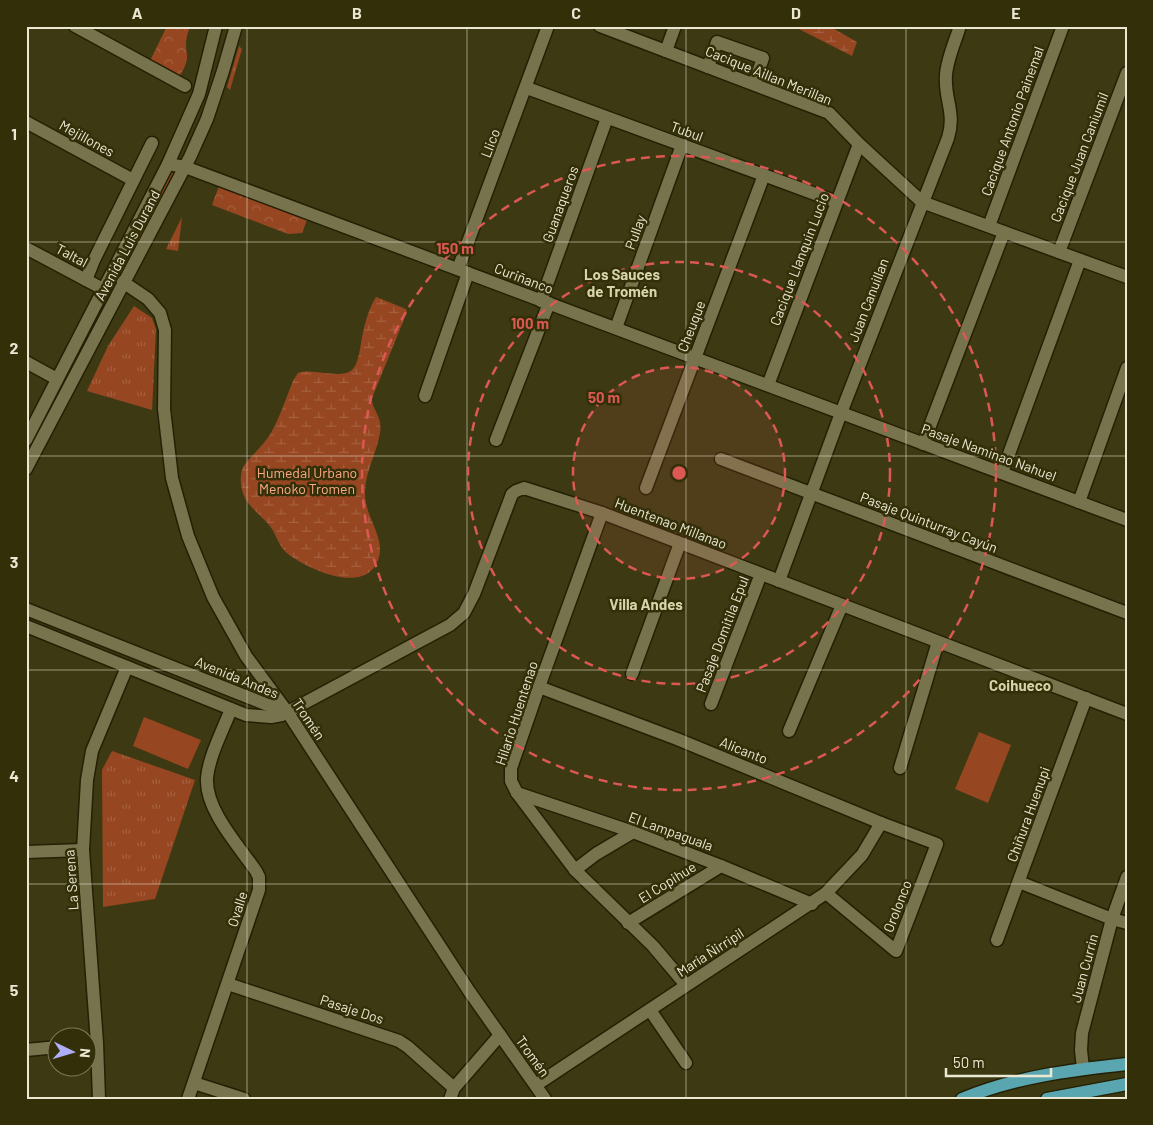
<svg xmlns="http://www.w3.org/2000/svg" width="1153" height="1125" font-family="Barlow,sans-serif">
  <defs>
    <pattern id="grass-tufts" width="24" height="20" patternUnits="userSpaceOnUse" patternTransform="scale(1.25)"><rect width="24" height="20" fill="#964621"/><path d="M3 7l-1-3M5 7V3M7 7l1-3M15 17l-1-3M17 17v-4M19 17l1-3" fill="none" stroke="#a56140"/></pattern>
    <pattern id="wetland-marsh" width="20" height="14" patternUnits="userSpaceOnUse" patternTransform="scale(1.25)"><rect width="20" height="14" fill="#964621"/><path d="M1 5h8M5 5V1M11 12h8M15 12V8" fill="none" stroke="#a56140"/></pattern>
    <pattern id="park-crowns" width="20" height="18" patternUnits="userSpaceOnUse" patternTransform="scale(1.25)"><rect width="20" height="18" fill="#964621"/><path d="M2 6a3 3 0 1 1 6 0M12 15a3 3 0 1 1 6 0" fill="none" stroke="#a56140"/></pattern>
  </defs>
  <rect width="100%" height="100%" fill="#3d3a13"/>
  <g fill="url(#grass-tufts)">
    <polygon points="239,46 242,49 230,90 227,87"/>
    <polygon points="174,172 176,173 138,245 84,336 169,173"/>
    <polygon points="182,217 178,251 166,249"/>
    <polygon points="134,306 152,318 156,329 152,410 87,391 108,346"/>
    <polygon points="112,751 195,780 155,899 103,907 102,770"/>
  </g>
  <g fill="url(#wetland-marsh)">
    <polygon points="793,26 829,26 857,42 852,56"/>
    <path d="M376,297L406,309L407,312L372,398C371,409 383,416 380,433C376,457 361,478 366,503C369,520 384,539 379,557C368,597 309,570 288,554C279,547 277,536 270,526C262,516 251,509 245,498C242,492 240,483 241,476C241,467 248,460 254,454C260,447 266,441 271,433C280,417 286,398 293,381L298,373C313,368 334,378 349,372C360,367 360,343 363,333C365,322 370,306 376,297Z"/>
  </g>
  <g fill="url(#park-crowns)">
    <path d="M167,26H191C186,34 185,45 187,54C188,62 183,71 179,77L150,61Z"/>
    <polygon points="219,186 307,220 302,233 288,234 212,205"/>
  </g>
  <g fill="#964621">
    <polygon points="144,717 201,740 188,769 133,746"/>
    <polygon points="979,732 1011,745 988,803 955,789"/>
  </g>
  <g fill="none" stroke-linecap="round" stroke-linejoin="round">
    <defs>
      <g id="minor">
        <polyline points="75,26 185,86"/>
        <polyline points="600,26 829,113 859,144 922,202 1127,277"/>
        <polyline points="666,51 675,26"/>
        <polyline points="708,67 717,42 763,58 754,84"/>
        <polyline points="527,88 837,202"/>
        <polyline points="26,122 133,180"/>
        <polyline points="168,164 185,167 1127,520"/>
        <polyline points="989,226 1063,26"/>
        <polyline points="26,248 103,289"/>
        <polyline points="1059,252 1127,73"/>
        <polyline points="458,269 548,26"/>
        <polyline points="86,280 94,260 152,143"/>
        <polyline points="123,282 148,299 160,313 165,330 164,409 172,478 188,536 213,597 246,656 288,713 469,991 545,1099"/>
        <polyline points="541,301 607,118"/>
        <polyline points="616,328 682,145"/>
        <polyline points="26,362 57,379"/>
        <polyline points="768,385 859,144"/>
        <polyline points="425,396 468,273"/>
        <polyline points="26,440 168,164 199,94 216,26"/>
        <polyline points="496,440 549,303"/>
        <polyline points="923,444 1004,232"/>
        <polyline points="721,459 1127,613"/>
        <polyline points="26,469 190,157 207,119 223,71 236,26"/>
        <polyline points="1002,473 1080,260"/>
        <polyline points="646,488 764,175"/>
        <polyline points="1079,502 1127,368"/>
        <polyline points="602,513 539,687 511,768 511,781 517,793 575,870 653,946 686,985"/>
        <path d="M779,581L841,413L948,138C956,113 944,99 946,75C947,59 955,42 960,26"/>
        <polyline points="26,609 288,713"/>
        <polyline points="26,626 246,715 271,717 282,715 450,625 464,613 474,594 512,494 516,491 524,488 602,513 1127,714"/>
        <polyline points="632,674 680,543"/>
        <polyline points="539,687 677,739 881,823 937,844 896,951 826,893"/>
        <polyline points="711,704 761,574"/>
        <polyline points="789,731 842,605"/>
        <polyline points="900,768 938,642"/>
        <polyline points="517,793 633,832 721,866 812,904"/>
        <polyline points="26,852 83,850"/>
        <polyline points="575,870 596,854 633,832"/>
        <polyline points="1019,882 1112,919 1127,923"/>
        <polyline points="628,923 721,866"/>
        <polyline points="997,940 1086,698"/>
        <polyline points="228,984 399,1041 408,1047 454,1088"/>
        <polyline points="650,1010 686,1063"/>
        <polyline points="26,1050 58,1047"/>
        <polyline points="1083,1069 1081,1050 1082,1033 1112,919 1127,877"/>
        <polyline points="194,1083 244,1099"/>
        <polyline points="536,1085 826,893 862,855 881,823"/>
        <polyline points="99,1099 97,1043 83,850 87,780 92,751 127,667"/>
        <path d="M188,1099L259,890V877L256,871C239,846 205,810 207,778C209,756 223,730 231,709"/>
        <polyline points="450,1099 454,1088 500,1035"/>
      </g>
      <g id="major">
        <path d="M962,1099C1014,1077 1071,1070 1127,1064"/>
        <polyline points="1047,1099 1127,1084"/>
      </g>
    </defs>
    <use href="#minor" stroke="#232004" stroke-width="15"/>
    <use href="#major" stroke="#232004" stroke-width="15"/>
    <use href="#minor" stroke="#77734c" stroke-width="12"/>
    <use href="#major" stroke="#5aa6b0" stroke-width="12"/>
  </g>
  <path fill="none" stroke="#eae8d3" stroke-width="1" stroke-opacity="0.55" d="M247,26V1099M467,26V1099M686,26V1099M906,26V1099M26,242H1127M26,456H1127M26,670H1127M26,884H1127"/>
  <circle cx="679" cy="473" r="106" fill="#db5853" fill-opacity=".12"/>
  <g fill="none" stroke="#db5853" stroke-width="2.5" stroke-dasharray="9 6">
    <circle cx="679" cy="473" r="106"/>
    <circle cx="679" cy="473" r="211"/>
    <circle cx="679" cy="473" r="317"/>
  </g>
  <g text-anchor="middle" dominant-baseline="central" stroke-width="5" stroke-linejoin="round" paint-order="stroke">
    <g font-size="14" fill="#eae8d3" stroke="#332f08">
      <text transform="translate(769 75) rotate(22)">Cacique Aillan Merillan</text>
      <text transform="translate(1012 121) rotate(-70)">Cacique Antonio Painemal</text>
      <text transform="translate(687 131) rotate(20)">Tubul</text>
      <text transform="translate(87 138) rotate(29)">Mejillones</text>
      <text transform="translate(490 143) rotate(-69)">Llico</text>
      <text transform="translate(1079 157) rotate(-69)">Cacique Juan Caniumil</text>
      <text transform="translate(560 204) rotate(-70)">Guanaqueros</text>
      <text transform="translate(635 232) rotate(-70)">Pullay</text>
      <text transform="translate(127 245) rotate(-62)">Avenida Luis Durand</text>
      <text transform="translate(72 255) rotate(28)">Taltal</text>
      <text transform="translate(799 259) rotate(-69)">Cacique Llanquin Lucio</text>
      <text transform="translate(524 278) rotate(21)">Curiñanco</text>
      <text transform="translate(868 300) rotate(-69)">Juan Canuillan</text>
      <text transform="translate(691 326) rotate(-69)">Cheuque</text>
      <text transform="translate(989 452) rotate(20)">Pasaje Naminao Nahuel</text>
      <text transform="translate(929 522) rotate(21)">Pasaje Quinturray Cayún</text>
      <text transform="translate(671 523) rotate(21)">Huentenao Millanao</text>
      <text transform="translate(722 634) rotate(-69)">Pasaje Domitila Epul</text>
      <text transform="translate(237 677) rotate(22)">Avenida Andes</text>
      <text transform="translate(516 713) rotate(-72)">Hilario Huentenao</text>
      <text transform="translate(309 719) rotate(56)">Tromén</text>
      <text transform="translate(744 750) rotate(22)">Alicanto</text>
      <text transform="translate(1028 814) rotate(-70)">Chiñura Huenupi</text>
      <text transform="translate(671 831) rotate(20)">El Lampaguala</text>
      <text transform="translate(71 880) rotate(-94)">La Serena</text>
      <text transform="translate(667 882) rotate(-32)">El Copihue</text>
      <text transform="translate(897 906) rotate(-69)">Orolonco</text>
      <text transform="translate(237 909) rotate(-72)">Ovalle</text>
      <text transform="translate(710 952) rotate(-33)">María Ñirripil</text>
      <text transform="translate(1084 968) rotate(-75)">Juan Currin</text>
      <text transform="translate(352 1009) rotate(18)">Pasaje Dos</text>
      <text transform="translate(533 1056) rotate(54)">Tromén</text>
    </g>
    <g font-size="14" fill="#feaa86" stroke="#332f08">
      <text x="307" y="472">Humedal Urbano<tspan x="307" dy="16">Menoko Tromen</tspan></text>
    </g>
    <g font-size="15" font-weight="bold" fill="#d7d4a9" stroke="#332f08">
      <text x="622" y="274">Los Sauces<tspan x="622" dy="17">de Tromén</tspan></text>
      <text x="646" y="604">Villa Andes</text>
      <text x="1020" y="685">Coihueco</text>
    </g>
  </g>
  <circle cx="679" cy="473" r="8" fill="#db5853" stroke="#332f08" stroke-width="2.5"/>
  <g font-size="15" text-anchor="middle" font-weight="bold" fill="#db5853" stroke="#332f08" stroke-width="5" stroke-linejoin="round" paint-order="stroke">
    <text x="455" y="254">150 m</text>
    <text x="530" y="329">100 m</text>
    <text x="604" y="403">50 m</text>
  </g>
  <rect width="1153" height="1125" fill="none" stroke="#332f08" stroke-width="55"/>
  <g transform="translate(72 1052) rotate(95)"><circle r="24" fill="#332f08" stroke="#7c7959"/>
  <path d="M0-4L9 19L0 12L-9 19Z" fill="#aeaefa"/>
  <text y="-8" font-size="14" font-weight="bold" text-anchor="middle" fill="#eae8d3">N</text>
  </g>
  <path d="M946 1068v8h105v-8" fill="none" stroke="#eae8d3" stroke-width="2.5"/>
  <text x="953" y="1068" font-size="15" fill="#eae8d3" stroke="#332f08" stroke-width="4" paint-order="stroke">50 m</text>
  <rect x="28" y="28" width="1098" height="1070" fill="none" stroke="#eae8d3" stroke-width="2"/>
  <g font-size="16" text-anchor="middle" font-weight="bold" fill="#eae8d3">
    <text x="137" y="19">A</text>
    <text x="357" y="19">B</text>
    <text x="576" y="19">C</text>
    <text x="796" y="19">D</text>
    <text x="1016" y="19">E</text>
    <text x="14" y="140">1</text>
    <text x="14" y="354">2</text>
    <text x="14" y="568">3</text>
    <text x="14" y="782">4</text>
    <text x="14" y="996">5</text>
  </g>
</svg>
